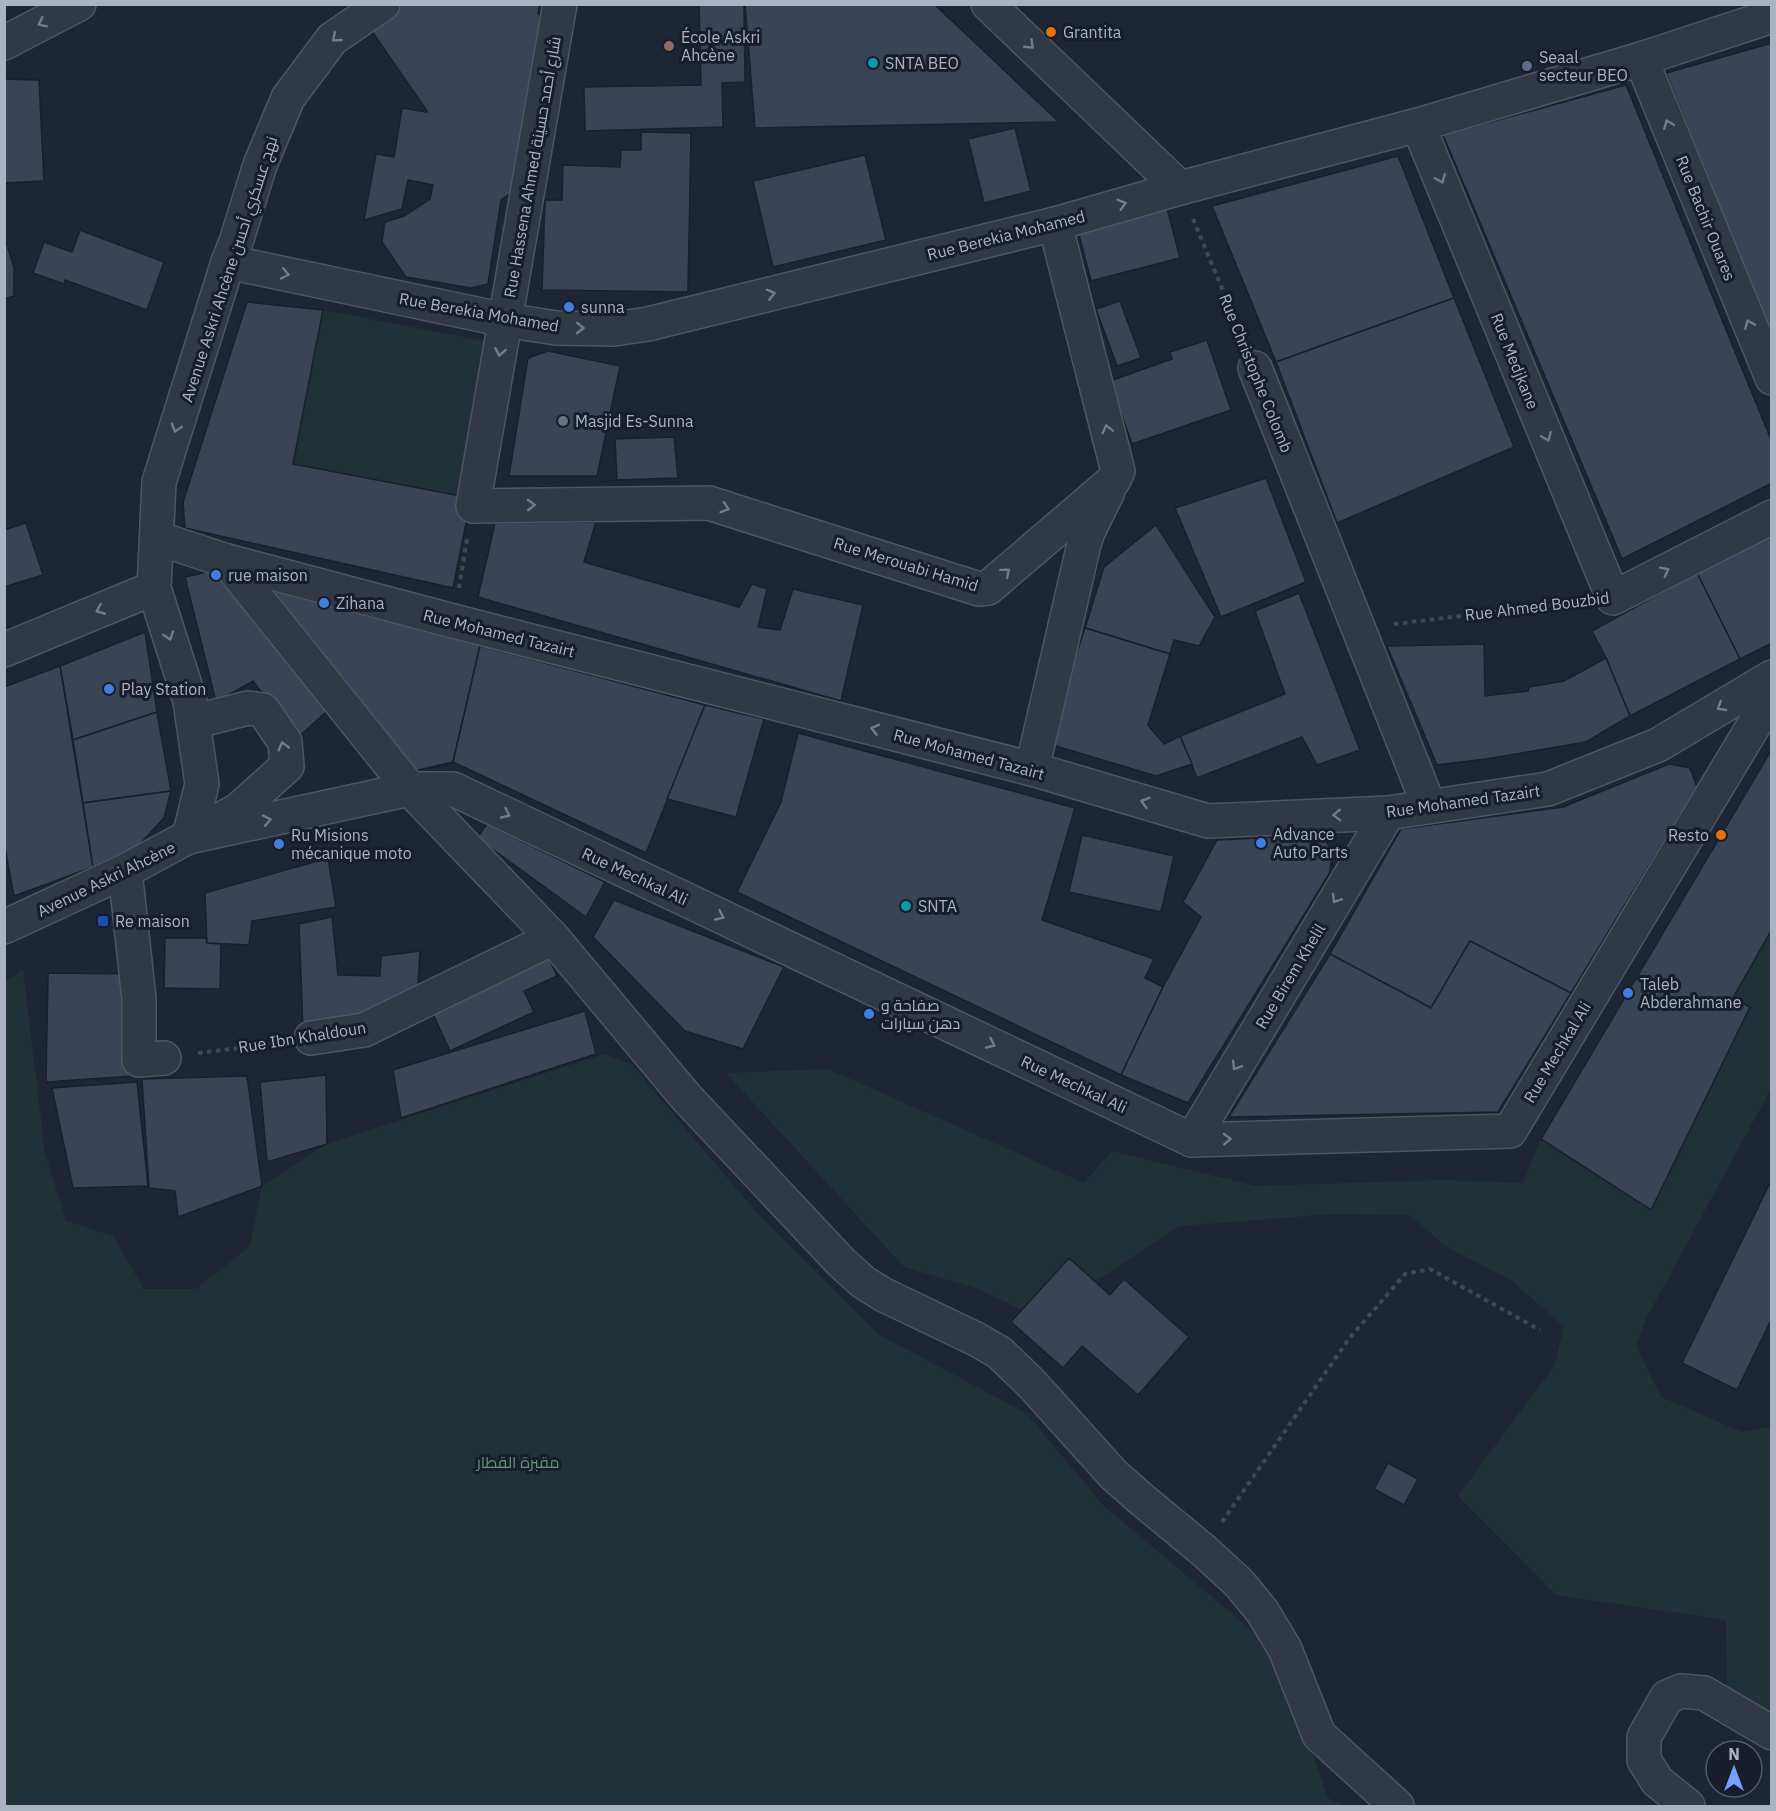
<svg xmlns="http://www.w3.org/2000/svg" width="1776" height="1811" font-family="'IBM Plex Sans',Cairo,sans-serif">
  <rect width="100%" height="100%" fill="#1e2636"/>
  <g fill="#1f3237">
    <polygon points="323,310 500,344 471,498 293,464"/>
    <polygon points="1771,929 1771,1089 1647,1317 1636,1346 1661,1397 1742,1432 1771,1427 1771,1721 1727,1696 1726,1620 1556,1595 1458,1496 1554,1366 1564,1327 1512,1281 1445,1246 1410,1215 1332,1214 1180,1226 1107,1274 1028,1313 979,1289 904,1267 726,1073 828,1069 1084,1183 1112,1151 1256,1186 1445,1180 1523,1183 1541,1139 1651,1209 1750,1007 1733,998"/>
    <polygon points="23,970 45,1153 66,1221 113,1236 144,1289 196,1289 250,1246 262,1186 327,1144 604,1054 632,1065 757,1213 878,1334 1026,1413 1103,1505 1256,1634 1292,1694 1328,1798 1344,1806 5,1806 4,982"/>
  </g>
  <g fill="#394457" stroke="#191f2d" stroke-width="1.5">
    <polygon points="404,4 540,4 538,13 548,27 521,186 501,200 488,284 471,288 406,277 382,242 385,222 404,216 430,199 433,185 408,180 402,209 364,220 376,154 394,157 402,108 427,112 427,111 369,27"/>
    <polygon points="699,4 744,4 745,82 722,83 723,127 585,131 584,87 701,85"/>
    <polygon points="745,4 934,4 1059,122 755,128"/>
    <polygon points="1772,43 1772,337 1666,73"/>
    <polygon points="4,79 39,80 44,181 4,183"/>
    <polygon points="1626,85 1772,442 1772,483 1622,559 1443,135"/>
    <polygon points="1015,128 1031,191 984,203 968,139"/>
    <polygon points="641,132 691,133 688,292 542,290 545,200 562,200 563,165 620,167 621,150 641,150"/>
    <polygon points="865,155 886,240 773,267 753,181"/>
    <polygon points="1398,156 1454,298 1276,362 1212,206"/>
    <polygon points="1167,208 1180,258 1091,281 1078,231"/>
    <polygon points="80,230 164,262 147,310 65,280 64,284 33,273 44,242 72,252"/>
    <polygon points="4,236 14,267 14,296 4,299"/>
    <polygon points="1454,298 1514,447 1337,523 1276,362"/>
    <polygon points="1120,301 1141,358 1117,366 1096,309"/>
    <polygon points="247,302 323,310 293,464 471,498 453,588 185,528 183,502"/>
    <polygon points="1207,340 1231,410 1132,444 1110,381 1172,359 1170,352"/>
    <polygon points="548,351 620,366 597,476 509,476 528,358"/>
    <polygon points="674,437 678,478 617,480 615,439"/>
    <polygon points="1266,478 1306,582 1221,617 1175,508"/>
    <polygon points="596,522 584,562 739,607 752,584 767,589 758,627 780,630 793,589 863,605 841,701 478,597 495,523"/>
    <polygon points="26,523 43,575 4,587 4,530"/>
    <polygon points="1156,525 1215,617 1199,646 1174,640 1170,654 1085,628 1104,567"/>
    <polygon points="1772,534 1772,643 1740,659 1697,573"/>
    <polygon points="220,569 334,705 296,739 253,681 216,702 185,577"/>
    <polygon points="1697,573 1740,659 1630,716 1606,658 1592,631"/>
    <polygon points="266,589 480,646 453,762 414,771"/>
    <polygon points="1299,593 1360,750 1317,765 1302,737 1197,778 1180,736 1285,694 1255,611"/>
    <polygon points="1085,628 1170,654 1148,725 1164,744 1180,736 1192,764 1156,776 1046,743"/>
    <polygon points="145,632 157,712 73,740 60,666"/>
    <polygon points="1484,644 1485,696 1528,691 1529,687 1564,681 1606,658 1630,716 1586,742 1486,759 1437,765 1387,646"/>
    <polygon points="480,646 705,705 646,853 453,762"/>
    <polygon points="60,666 93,867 14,896 4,843 4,687"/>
    <polygon points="705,705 764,719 736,817 667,799"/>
    <polygon points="157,712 171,791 83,803 73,740"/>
    <polygon points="798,733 1075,808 1042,920 1154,959 1145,978 1163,987 1121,1075 737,892 781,802"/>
    <polygon points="1772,749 1772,929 1733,998 1750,1007 1651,1210 1541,1139"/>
    <polygon points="1669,764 1690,768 1697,787 1571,993 1470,941 1431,1008 1330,954 1401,829 1563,807"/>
    <polygon points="171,791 164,818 138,846 93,867 83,803"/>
    <polygon points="487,824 605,882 586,917 477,838"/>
    <polygon points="1321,833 1333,853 1329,874 1188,1103 1121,1075 1163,987 1201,917 1183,902 1217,840 1303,836"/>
    <polygon points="1082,835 1174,856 1161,912 1069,892"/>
    <polygon points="328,858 336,907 252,921 249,945 207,943 205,893"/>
    <polygon points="614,900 784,967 743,1049 685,1031 593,937"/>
    <polygon points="332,917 338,975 380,976 381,956 420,951 417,998 341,1025 303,1029 299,924"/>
    <polygon points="165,938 206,938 207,943 221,944 220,989 164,988"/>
    <polygon points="1470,941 1571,993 1498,1112 1229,1117 1330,954 1431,1008"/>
    <polygon points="545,950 557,976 524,991 534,1012 450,1051 429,1005"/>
    <polygon points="48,973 131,974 133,1076 46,1082"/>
    <polygon points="585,1011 596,1054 401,1118 393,1070"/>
    <polygon points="326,1075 327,1144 267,1162 260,1082"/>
    <polygon points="247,1076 262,1186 178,1217 175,1191 149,1188 142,1079"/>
    <polygon points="137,1082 148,1186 73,1188 52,1088"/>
    <polygon points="1772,1179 1772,1318 1737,1390 1682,1363"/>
    <polygon points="1069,1258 1110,1295 1124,1279 1189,1337 1138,1395 1082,1346 1063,1368 1011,1322"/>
    <polygon points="1388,1463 1418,1479 1404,1505 1374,1489"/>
  </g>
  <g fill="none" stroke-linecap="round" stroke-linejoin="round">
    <defs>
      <g id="minor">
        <polyline points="560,4 473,506 709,503 979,589 988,588 1113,481 1118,471 1055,224"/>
        <polyline points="988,4 1180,188"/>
        <polyline points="4,43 79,4"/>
        <polyline points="1641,59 1772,378"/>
        <polyline points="1418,125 1613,598 1772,517"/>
        <polyline points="228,262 505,320 556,328 614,329 648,324 1055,224 1180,188 1418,125 1641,59 1772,16"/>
        <polyline points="1255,368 1429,806"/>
        <polyline points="157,538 227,561 453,621 1032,769 1208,821 1388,813 1548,789 1658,745 1772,677"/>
        <polyline points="227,561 410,789 553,938 686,1097 841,1262 863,1282 884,1295 976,1339 1000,1353 1032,1384 1113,1474 1140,1498 1203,1550 1239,1583 1262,1611 1285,1649 1319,1735 1397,1806"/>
        <polyline points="4,650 154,588"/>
        <polyline points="1032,769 1084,544 1088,532 1108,491"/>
        <polyline points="189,837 410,789 453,789 1192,1140 1510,1131 1772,695"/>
        <polyline points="189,837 202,784 190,701 154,588 159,482 228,262 236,242 260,165 288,98 332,39 383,4"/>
        <polyline points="125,871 139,999 139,1060 164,1058"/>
        <polyline points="4,927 125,871 238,810 287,766 285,742 263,710 248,708 193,722"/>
        <polyline points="311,1038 364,1030 553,938"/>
        <polyline points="1192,1140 1388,813"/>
        <polyline points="1688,1806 1657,1781 1644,1760 1644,1737 1667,1697 1681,1691 1704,1693 1772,1733"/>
      </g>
    </defs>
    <use href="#minor" stroke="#4e5565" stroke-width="36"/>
    <g stroke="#3a4e52" stroke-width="4" stroke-dasharray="4.5 4.5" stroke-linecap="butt">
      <polyline points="1193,219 1242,336"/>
      <polyline points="459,588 467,539"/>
      <polyline points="1394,624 1577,602"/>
      <polyline points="198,1053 280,1043"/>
      <polyline points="1222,1522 1348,1340 1405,1274 1430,1269 1540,1330"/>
    </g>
    <use href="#minor" stroke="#313846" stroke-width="33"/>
  </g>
  <defs><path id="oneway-chevron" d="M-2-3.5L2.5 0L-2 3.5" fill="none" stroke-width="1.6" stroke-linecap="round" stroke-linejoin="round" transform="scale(1.5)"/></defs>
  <g stroke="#747b8b">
    <use href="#oneway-chevron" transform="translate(42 23) rotate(154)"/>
    <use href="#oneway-chevron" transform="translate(336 38) rotate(139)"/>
    <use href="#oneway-chevron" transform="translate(1030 45) rotate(44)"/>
    <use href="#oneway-chevron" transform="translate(1668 124) rotate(-112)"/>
    <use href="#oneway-chevron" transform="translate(1441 179) rotate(68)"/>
    <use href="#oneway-chevron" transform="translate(1122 204) rotate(-16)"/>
    <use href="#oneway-chevron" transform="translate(285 274) rotate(12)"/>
    <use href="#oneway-chevron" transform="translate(771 294) rotate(-14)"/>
    <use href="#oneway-chevron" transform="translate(1749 324) rotate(-112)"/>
    <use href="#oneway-chevron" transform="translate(580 328) rotate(1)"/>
    <use href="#oneway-chevron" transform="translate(500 352) rotate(100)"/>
    <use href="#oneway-chevron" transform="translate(176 428) rotate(107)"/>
    <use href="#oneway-chevron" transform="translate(1107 429) rotate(-104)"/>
    <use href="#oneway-chevron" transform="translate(1547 437) rotate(68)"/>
    <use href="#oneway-chevron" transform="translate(531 505) rotate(-1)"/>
    <use href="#oneway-chevron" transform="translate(725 508) rotate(18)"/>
    <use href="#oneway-chevron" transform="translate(1665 571) rotate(-27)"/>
    <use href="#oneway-chevron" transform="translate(1006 572) rotate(-40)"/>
    <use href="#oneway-chevron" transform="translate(100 610) rotate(158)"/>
    <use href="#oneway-chevron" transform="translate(169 636) rotate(72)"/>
    <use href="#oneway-chevron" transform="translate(1721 707) rotate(149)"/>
    <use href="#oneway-chevron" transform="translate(875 729) rotate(-166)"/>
    <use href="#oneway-chevron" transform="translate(283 746) rotate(-105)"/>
    <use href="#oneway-chevron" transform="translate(1145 802) rotate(-164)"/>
    <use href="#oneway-chevron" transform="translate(506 814) rotate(25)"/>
    <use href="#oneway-chevron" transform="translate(1337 815) rotate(178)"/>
    <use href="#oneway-chevron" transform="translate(267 820) rotate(-12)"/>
    <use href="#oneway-chevron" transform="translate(1336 899) rotate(121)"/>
    <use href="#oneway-chevron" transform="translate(720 916) rotate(25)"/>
    <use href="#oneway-chevron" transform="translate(991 1044) rotate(25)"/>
    <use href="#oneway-chevron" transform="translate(1236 1066) rotate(121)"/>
    <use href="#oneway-chevron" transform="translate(1227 1139) rotate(-2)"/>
  </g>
  <g fill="#e8710a" stroke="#171d2b" stroke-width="2">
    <circle cx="1051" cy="32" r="6"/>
    <circle cx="1721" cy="835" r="6"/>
  </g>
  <circle fill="#8d6e63" stroke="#171d2b" stroke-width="2" cx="669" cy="46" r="6"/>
  <g fill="#0f9aa8" stroke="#171d2b" stroke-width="2">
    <circle cx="873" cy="63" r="6"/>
    <circle cx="906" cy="906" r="6"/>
  </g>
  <circle fill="#5c6f8a" stroke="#171d2b" stroke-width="2" cx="1527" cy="66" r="6"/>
  <g fill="#3f7fe0" stroke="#171d2b" stroke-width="2">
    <circle cx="569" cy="307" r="6"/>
    <circle cx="216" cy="575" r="6"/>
    <circle cx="324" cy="603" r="6"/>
    <circle cx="109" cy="689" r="6"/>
    <circle cx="1261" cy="843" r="6"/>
    <circle cx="279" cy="844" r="6"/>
    <circle cx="1628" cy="993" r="6"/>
    <circle cx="869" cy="1014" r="6"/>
  </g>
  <circle fill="#6b7280" stroke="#171d2b" stroke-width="2" cx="563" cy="421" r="6"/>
  <rect fill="#1a4fb4" stroke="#171d2b" stroke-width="2" x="97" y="915" width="12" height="12" rx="3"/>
  <g text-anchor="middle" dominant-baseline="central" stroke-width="6" stroke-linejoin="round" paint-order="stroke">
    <g font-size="16" fill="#aab2c4" stroke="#171d2b" text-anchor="start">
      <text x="1063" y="32">Grantita</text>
      <text x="681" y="37">École Askri<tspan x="681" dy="18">Ahcène</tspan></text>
      <text x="1539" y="57">Seaal<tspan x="1539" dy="18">secteur BEO</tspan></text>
      <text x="885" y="63">SNTA BEO</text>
      <text x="581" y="307">sunna</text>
      <text x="575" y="421">Masjid Es-Sunna</text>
      <text x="228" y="575">rue maison</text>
      <text x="336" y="603">Zihana</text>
      <text x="121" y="689">Play Station</text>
      <text x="1273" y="834">Advance<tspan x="1273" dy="18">Auto Parts</tspan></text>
      <text x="291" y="835">Ru Misions<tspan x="291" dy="18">mécanique moto</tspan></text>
      <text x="1709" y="835" text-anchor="end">Resto</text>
      <text x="918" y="906">SNTA</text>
      <text x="115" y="921">Re maison</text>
      <text x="1640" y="984">Taleb<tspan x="1640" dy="18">Abderahmane</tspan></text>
      <text x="881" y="1005">صفاحة و<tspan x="881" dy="18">دهن سيارات</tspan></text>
    </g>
    <g font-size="16" fill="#aab2c4" stroke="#171d2b">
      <text transform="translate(532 167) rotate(-80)">Rue Hassena Ahmed شارع أحمد حسينة</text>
      <text transform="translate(1706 218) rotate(68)">Rue Bachir Ouares</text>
      <text transform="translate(1006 235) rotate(-14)">Rue Berekia Mohamed</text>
      <text transform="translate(229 269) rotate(-72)">Avenue Askri Ahcène نهج عسكري أحسن</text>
      <text transform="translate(479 312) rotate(10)">Rue Berekia Mohamed</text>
      <text transform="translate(1515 361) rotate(68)">Rue Medjkane</text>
      <text transform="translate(1256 373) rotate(68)">Rue Christophe Colomb</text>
      <text transform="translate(906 564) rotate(17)">Rue Merouabi Hamid</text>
      <text transform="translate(1537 606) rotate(-7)">Rue Ahmed Bouzbid</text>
      <text transform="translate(499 633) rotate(14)">Rue Mohamed Tazairt</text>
      <text transform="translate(969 754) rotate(15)">Rue Mohamed Tazairt</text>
      <text transform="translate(1463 801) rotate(-8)">Rue Mohamed Tazairt</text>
      <text transform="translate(635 876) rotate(25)">Rue Mechkal Ali</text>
      <text transform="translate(106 879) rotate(-26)">Avenue Askri Ahcène</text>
      <text transform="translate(1290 976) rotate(-59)">Rue Birem Khelil</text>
      <text transform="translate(302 1037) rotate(-9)">Rue Ibn Khaldoun</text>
      <text transform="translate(1557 1052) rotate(-59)">Rue Mechkal Ali</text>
      <text transform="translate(1074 1084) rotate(25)">Rue Mechkal Ali</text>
    </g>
    <g font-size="16" fill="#629571" stroke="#171d2b">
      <text x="518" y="1462">مقبرة القطار</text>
    </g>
  </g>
  <rect width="1776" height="1811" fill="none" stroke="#aab2c4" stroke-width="12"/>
  <g transform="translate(1734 1769)"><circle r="28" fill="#171d2b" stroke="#525968" stroke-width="1.5"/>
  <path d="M0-4.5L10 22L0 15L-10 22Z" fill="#76a0fd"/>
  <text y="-9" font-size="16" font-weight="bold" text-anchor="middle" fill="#aab2c4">N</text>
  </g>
</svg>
